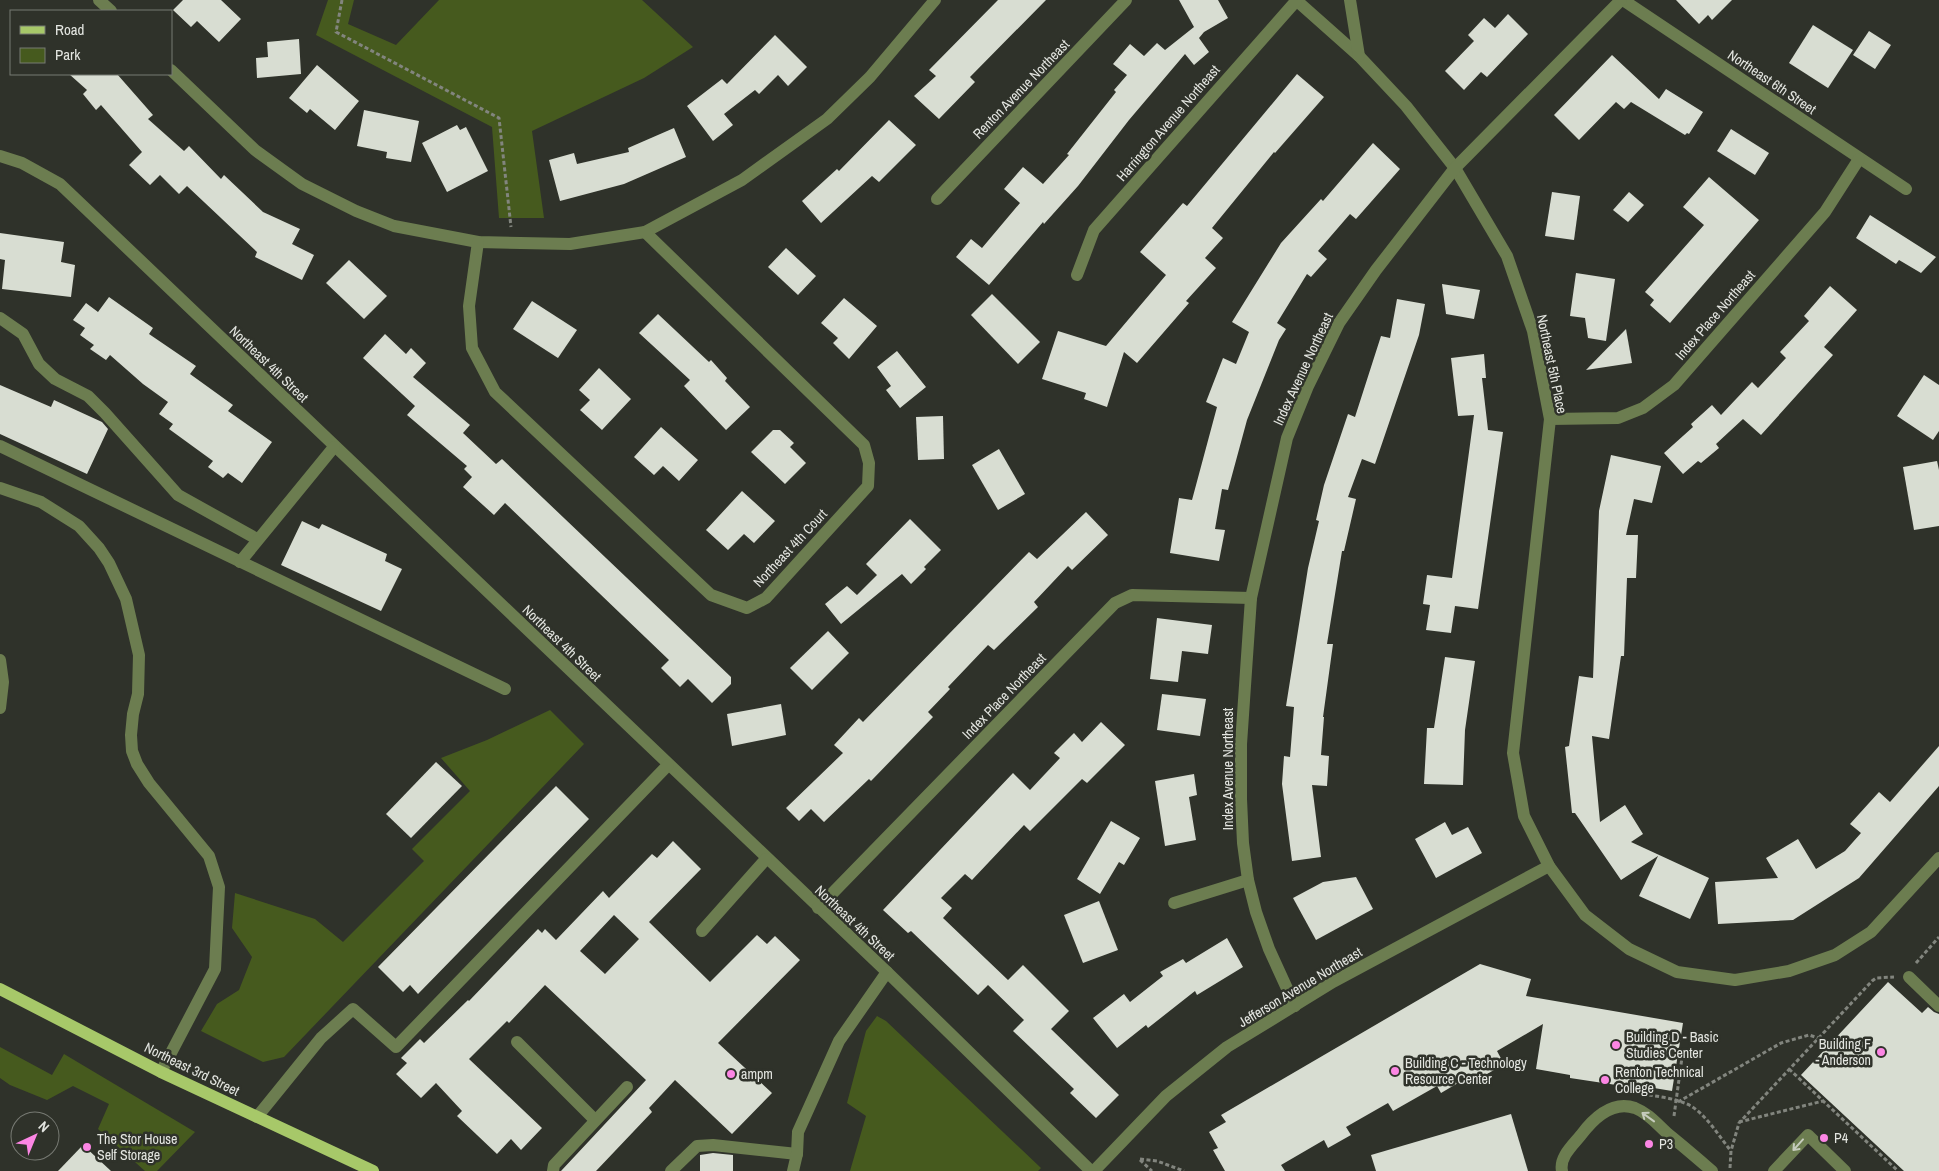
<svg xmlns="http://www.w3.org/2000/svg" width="1939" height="1171" font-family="'Archivo Narrow',sans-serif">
  <rect width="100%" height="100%" fill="#2f322a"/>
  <g fill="#465a1e">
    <polygon points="328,0 354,0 348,24 396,45 439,0 642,0 693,47 644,78 532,131 544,218 499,218 492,127 316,35"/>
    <polygon points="550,710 584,744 284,1057 263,1062 201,1031 217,1004 239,990 252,957 232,928 235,893 315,919 343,942 424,861 412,849 470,791 441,758 487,740"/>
    <polygon points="877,1016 886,1021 1041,1168 1038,1171 850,1171 866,1116 847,1103 866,1031"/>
    <polygon points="0,1047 52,1075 64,1054 195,1132 157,1171 145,1171 98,1129 109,1104 73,1086 47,1100 10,1085 0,1078"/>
  </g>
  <g fill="#d8ddd2" fill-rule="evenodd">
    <polygon points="183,0 221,0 241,19 219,42 197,21 191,27 173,10"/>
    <polygon points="998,0 1046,0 970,77 975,82 939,119 914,96 936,76 929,70"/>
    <polygon points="1179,0 1218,0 1228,18 1204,32 1199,38 1209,52 1194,65 1185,54 1129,120 1078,186 1044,224 1043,222 989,285 956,257 971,239 982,248 1020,203 1004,189 1023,167 1043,184 1069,155 1067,154 1116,92 1114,90 1127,75 1113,64 1130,44 1144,56 1157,43 1165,50 1194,27"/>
    <polygon points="1676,0 1732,0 1712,20 1708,15 1699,24"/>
    <polygon points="1508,14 1528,34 1487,77 1481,72 1464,90 1445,71 1474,41 1468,35 1484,18 1495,28"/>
    <polygon points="1813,25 1853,50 1828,88 1789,63"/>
    <polygon points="1869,31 1891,45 1875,69 1853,55"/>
    <polygon points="775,35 807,67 788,86 778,75 759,94 755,90 724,114 733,125 713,141 687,106 722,79 727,84"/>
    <polygon points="299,39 301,74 257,78 256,58 268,57 267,42"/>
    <polygon points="1612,55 1659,99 1666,89 1703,112 1689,134 1687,133 1685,135 1631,102 1624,109 1616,102 1579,140 1554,115"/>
    <polygon points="317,65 359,101 335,130 310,109 307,113 289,98"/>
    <polygon points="69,74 117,74 153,115 148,119 184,151 189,146 221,179 224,175 263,212 300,229 292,244 314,255 302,280 255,257 257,252 187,186 179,194 160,175 150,185 129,165 142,152 101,105 96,110 83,94 87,90"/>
    <polygon points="1297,74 1324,97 1275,153 1274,152 1212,228 1223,238 1205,258 1216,268 1186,301 1189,303 1137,363 1124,352 1107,407 1084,399 1086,393 1042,379 1058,331 1106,346 1166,275 1140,252 1183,203 1187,206"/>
    <polygon points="364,110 419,121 411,162 386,158 387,152 357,146"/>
    <polygon points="889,120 916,145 879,182 872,176 821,223 802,201 837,169 839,171"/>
    <polygon points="457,125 460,130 466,127 488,171 447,192 422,143"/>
    <polygon points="674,128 686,157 624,184 560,201 549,160 574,153 577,164 629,152 628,148"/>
    <polygon points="1731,129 1769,153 1755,175 1717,151"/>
    <polygon points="1373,143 1400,169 1356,219 1350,214 1318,251 1327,259 1311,277 1307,274 1277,323 1286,329 1279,340 1247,420 1228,490 1222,489 1215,529 1225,530 1219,561 1170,553 1179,498 1192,500 1217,407 1206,402 1223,358 1236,364 1249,332 1232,322 1281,243 1321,199 1323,201"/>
    <polygon points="1709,177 1759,220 1670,323 1650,305 1654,300 1645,292 1704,225 1683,207"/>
    <polygon points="1552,192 1580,196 1574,240 1545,236"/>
    <polygon points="1629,192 1644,205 1628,222 1613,210"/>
    <polygon points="1870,215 1936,257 1921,273 1899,260 1896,264 1856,238"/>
    <polygon points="0,233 64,242 61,262 75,265 71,297 2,289 5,260 0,259"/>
    <polygon points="786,248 816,276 798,295 768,267"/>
    <polygon points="349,260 387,296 364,319 326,283"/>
    <polygon points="1576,273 1615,279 1606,341 1588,338 1585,318 1570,316"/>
    <polygon points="1442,284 1480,290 1474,319 1446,314"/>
    <polygon points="1830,286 1857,310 1824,347 1833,355 1761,435 1743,419 1716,444 1719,448 1701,463 1698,461 1683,474 1664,453 1693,427 1691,424 1712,405 1721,415 1752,382 1758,388 1786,358 1780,352 1809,321 1804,316"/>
    <polygon points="992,294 1040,342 1018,364 971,315"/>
    <polygon points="109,297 153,328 149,334 196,366 190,374 233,405 228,411 272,442 242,483 228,473 223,478 208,467 213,461 169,429 173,424 159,414 168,402 143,384 110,355 106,360 90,349 94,345 80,335 85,328 73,320 86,303 98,312"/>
    <polygon points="844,298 877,326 849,359 833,343 838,338 821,323"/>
    <polygon points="1397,299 1425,304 1419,335 1375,464 1362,459 1348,497 1356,499 1344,551 1342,551 1327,644 1333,644 1323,717 1324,717 1321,755 1329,756 1327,786 1312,785 1321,857 1292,861 1282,784 1284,756 1290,757 1294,707 1286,706 1308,568 1319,521 1316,520 1324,485 1348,414 1355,417 1381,336 1390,338"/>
    <polygon points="532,301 577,330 558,358 513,329"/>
    <polygon points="658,314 709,362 711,360 727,378 725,381 750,407 726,430 684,386 690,380 639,333"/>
    <polygon points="1626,329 1632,363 1586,370"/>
    <polygon points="385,334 406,354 411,348 426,363 413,377 470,425 463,433 496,464 502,459 731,677 731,684 712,703 688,679 680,687 661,668 669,660 505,503 494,515 463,487 472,477 464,469 467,466 407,415 415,406 363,358"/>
    <polygon points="897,351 926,387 900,408 886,390 891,386 877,367"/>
    <polygon points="1484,354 1486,378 1482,378 1488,430 1503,432 1478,609 1455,606 1451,633 1426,630 1430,605 1423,604 1427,575 1452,578 1474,415 1458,416 1451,358"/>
    <polygon points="599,368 631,399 602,430 580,410 590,400 579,390"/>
    <polygon points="1924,375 1939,385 1939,431 1933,440 1897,416"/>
    <polygon points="0,385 51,407 54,400 102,422 108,429 87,474 0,434"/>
    <polygon points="943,416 944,459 918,460 916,417"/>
    <polygon points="661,427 698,460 679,481 663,466 654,475 634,457"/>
    <polygon points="773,430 780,430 794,443 790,447 806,463 785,484 751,452"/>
    <polygon points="999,449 1025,494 998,510 972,465"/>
    <polygon points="1611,455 1661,466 1652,503 1634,499 1626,535 1638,535 1636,578 1627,578 1624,656 1621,656 1609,739 1592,736 1600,822 1625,805 1643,834 1631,842 1709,878 1690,919 1639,896 1658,856 1621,880 1575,813 1572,813 1565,747 1569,746 1579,676 1593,678 1599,511"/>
    <polygon points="1937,461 1939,470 1939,526 1914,530 1903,467"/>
    <polygon points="742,491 775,521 754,543 744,534 728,550 706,530"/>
    <polygon points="1086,512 1108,535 1072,570 1068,566 1034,602 1038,607 994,650 988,645 948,687 950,689 928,712 933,717 871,781 869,779 824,822 811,809 799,821 786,808 843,753 834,745 859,718 863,722 1029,552 1037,559"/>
    <polygon points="910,519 941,550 924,567 926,569 911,584 902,574 841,624 825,604 847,586 857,595 877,575 866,564"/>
    <polygon points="302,521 319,529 322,524 387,554 385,561 402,569 381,611 281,565"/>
    <polygon points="1157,618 1212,625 1208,654 1182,651 1178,682 1150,679"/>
    <polygon points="828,631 849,653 812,690 790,668"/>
    <polygon points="1445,657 1475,661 1465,730 1463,785 1424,784 1427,728 1434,728"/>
    <polygon points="1162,694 1206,699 1200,736 1157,730"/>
    <polygon points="781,704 786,735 732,746 727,714"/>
    <polygon points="1101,722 1125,745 1087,783 1082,779 1030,831 1024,825 972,880 965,874 941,898 952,908 943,918 1008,980 1023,965 1069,1011 1051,1029 1119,1095 1096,1118 1070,1093 1074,1089 1013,1031 1024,1020 988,985 978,995 911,931 908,933 883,910 1013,773 1030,790 1060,758 1054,753 1074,733 1082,742"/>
    <polygon points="1939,746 1939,786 1859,878 1793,920 1718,924 1715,882 1778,878 1766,858 1798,839 1816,869 1845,851 1861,833 1850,824 1879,792 1890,802"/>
    <polygon points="436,762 462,786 411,838 386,814"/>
    <polygon points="1194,774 1197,795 1189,797 1196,840 1165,846 1155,781"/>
    <polygon points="556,786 589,819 418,994 410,985 403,992 378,967"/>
    <polygon points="1111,821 1140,838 1124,865 1119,862 1100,894 1077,879"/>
    <polygon points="1445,822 1452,835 1468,827 1482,853 1436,878 1415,839"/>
    <path d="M673,841L701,869L649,922L710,982L757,935L767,944L775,936L800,960L718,1043L772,1093L732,1134L675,1080L649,1108L652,1112L596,1171H561L646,1080L545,985L509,1023L507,1021L469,1059L542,1128L521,1150L511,1139L497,1154L457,1116L462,1111L436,1083L421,1098L396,1074L407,1063L401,1058L420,1039L424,1043L468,1000L469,1001L538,929L542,933L545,929L556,940L603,891L609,898L652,854L657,858ZM614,915L639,939L605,974L580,951Z"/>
    <polygon points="1356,877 1373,909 1316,940 1293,898 1323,882"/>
    <polygon points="1099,901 1118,950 1083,963 1064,915"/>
    <polygon points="1227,938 1243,967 1197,995 1195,991 1148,1028 1146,1025 1117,1048 1093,1018 1124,994 1130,1002 1163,976 1160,972 1183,959 1186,963"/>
    <polygon points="1480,964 1531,979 1526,996 1683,1023 1672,1091 1624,1083 1623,1086 1570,1078 1570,1075 1536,1069 1543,1024 1497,1051 1504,1064 1467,1086 1463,1080 1441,1093 1437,1086 1393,1111 1388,1103 1346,1127 1351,1135 1328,1148 1324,1140 1281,1165 1285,1171 1225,1171 1213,1150 1218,1148 1209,1132 1226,1122 1221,1115"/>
    <polygon points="1888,982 1922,1013 1928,1007 1934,1012 1939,1014 1939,1171 1904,1171 1801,1075"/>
    <polygon points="1511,1114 1528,1171 1376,1171 1371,1155"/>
    <polygon points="83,1145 111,1171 58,1171"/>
    <polygon points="713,1153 733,1155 733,1171 700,1171 700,1155"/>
  </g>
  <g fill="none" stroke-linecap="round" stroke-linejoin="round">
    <g stroke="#82857e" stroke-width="3" stroke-dasharray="4 2.5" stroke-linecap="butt">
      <polyline points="342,0 336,32 499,118 511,227"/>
      <polyline points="1916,963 1939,937"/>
      <polyline points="1789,1069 1898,1171"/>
      <path d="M1649,1095C1662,1097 1678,1099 1691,1106C1707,1116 1719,1136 1731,1151"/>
      <polyline points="1678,1102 1781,1043 1809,1035 1818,1038"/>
      <polyline points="1674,1116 1683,1050"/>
      <polyline points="1739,1122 1823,1101"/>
      <polyline points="1140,1159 1157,1161 1184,1171"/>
      <polyline points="1140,1160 1152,1171"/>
      <polyline points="1730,1168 1731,1151 1739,1123 1872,981 1876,978 1894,977"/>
    </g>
    <g stroke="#6c7d50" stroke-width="12">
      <polyline points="99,0 111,11"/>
      <polyline points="1296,0 1359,56 1406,106 1455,168 1507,256 1533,331 1550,419 1513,753 1524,816 1549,866 1585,915 1629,949 1677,972 1735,980 1789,971 1835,955 1871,932 1939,858"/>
      <polyline points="1350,0 1359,56"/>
      <polyline points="1623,0 1906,189"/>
      <polyline points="171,70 255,150 302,184 356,211 394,226 478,242 570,244 645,232 742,180 827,119 870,77 935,0"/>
      <polyline points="0,156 22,163 60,184 887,972 1091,1171"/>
      <polyline points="937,199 1126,0"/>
      <polyline points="478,242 469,306 472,348 495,392 711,595 747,608 766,598 868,486 869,463 864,445 645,232"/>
      <polyline points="1077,275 1094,230 1296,1"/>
      <polyline points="0,318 23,334 39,364 55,379 88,396 105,413 178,495 257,539"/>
      <polyline points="1550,419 1618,418 1643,408 1674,385 1825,212 1859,159"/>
      <polyline points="0,446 505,689"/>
      <polyline points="0,488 41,502 79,526 99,548 109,563 126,599 139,655 138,694 133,714 131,735 132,751 137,764 149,783 209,856 219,887 215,969 161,1072"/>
      <polyline points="240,562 334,447"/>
      <polyline points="0,660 3,682 0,708"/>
      <polyline points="1174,903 1248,880"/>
      <polyline points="818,908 1115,603 1132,595 1251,598"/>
      <polyline points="702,931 766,859"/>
      <polyline points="1909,977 1939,1006"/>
      <polyline points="1295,1006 1269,949 1256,912 1248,880 1243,843 1241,799 1241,744 1251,598 1287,438 1308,386 1339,323 1376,270 1455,168 1621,0"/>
      <polyline points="517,1042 595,1120"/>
      <polyline points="257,1117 321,1038 353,1009 396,1047 668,765"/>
      <polyline points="553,1171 554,1165 627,1087"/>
      <polyline points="671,1171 697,1146 713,1145 797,1154"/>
      <polyline points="793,1171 797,1154 798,1132 839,1041 887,972"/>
      <polyline points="1094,1171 1166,1096 1227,1047 1333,982 1549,866"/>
      <path d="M1562,1171C1559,1157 1573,1145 1581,1135C1593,1119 1612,1100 1635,1108C1648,1113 1658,1125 1668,1134C1683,1146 1698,1159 1712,1171"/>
      <polyline points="1774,1171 1808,1135 1845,1171"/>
    </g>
    <polyline stroke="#a7c869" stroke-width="12" points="0,989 161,1072 373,1171"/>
  </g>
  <defs><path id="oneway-shaft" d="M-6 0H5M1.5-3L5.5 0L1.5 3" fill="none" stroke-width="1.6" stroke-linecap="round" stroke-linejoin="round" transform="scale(1.25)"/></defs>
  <g stroke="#c6ccbd">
    <use href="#oneway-shaft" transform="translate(1648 1117) rotate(-144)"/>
    <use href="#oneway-shaft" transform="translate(1798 1145) rotate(132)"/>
  </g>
  <g fill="#fc86e4" stroke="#2f322a" stroke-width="2">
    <circle cx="1616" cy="1045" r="5"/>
    <circle cx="1881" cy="1052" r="5"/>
    <circle cx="1395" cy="1071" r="5"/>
    <circle cx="731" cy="1074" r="5"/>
    <circle cx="1605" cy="1080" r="5"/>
    <circle cx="1824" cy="1138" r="5"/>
    <circle cx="1649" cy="1144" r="5"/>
    <circle cx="87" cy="1147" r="5"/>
  </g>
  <g text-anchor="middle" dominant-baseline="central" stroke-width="5" stroke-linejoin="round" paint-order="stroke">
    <g font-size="14" fill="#e4e6e1" stroke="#2f322a">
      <text transform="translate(1772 82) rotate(34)">Northeast 6th Street</text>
      <text transform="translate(1021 89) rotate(-46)">Renton Avenue Northeast</text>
      <text transform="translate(1168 123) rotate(-49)">Harrington Avenue Northeast</text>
      <text transform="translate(1715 315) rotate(-49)">Index Place Northeast</text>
      <text transform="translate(269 364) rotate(44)">Northeast 4th Street</text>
      <text transform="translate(1552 364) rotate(78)">Northeast 5th Place</text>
      <text transform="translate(1303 369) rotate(-65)">Index Avenue Northeast</text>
      <text transform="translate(790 548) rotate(-47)">Northeast 4th Court</text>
      <text transform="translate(562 643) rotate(44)">Northeast 4th Street</text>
      <text transform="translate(1004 696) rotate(-46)">Index Place Northeast</text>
      <text transform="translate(1228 769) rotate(-90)">Index Avenue Northeast</text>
      <text transform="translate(855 923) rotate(43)">Northeast 4th Street</text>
      <text transform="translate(1300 987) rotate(-31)">Jefferson Avenue Northeast</text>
      <text transform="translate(192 1069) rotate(26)">Northeast 3rd Street</text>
    </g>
    <g font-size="14" fill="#e4e6e1" stroke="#2f322a" text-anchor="start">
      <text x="1626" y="1037">Building D - Basic<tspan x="1626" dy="16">Studies Center</tspan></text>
      <text x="1871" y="1044" text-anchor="end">Building F<tspan x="1871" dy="16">- Anderson</tspan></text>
      <text x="1405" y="1063">Building C - Technology<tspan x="1405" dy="16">Resource Center</tspan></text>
      <text x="1615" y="1072">Renton Technical<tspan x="1615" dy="16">College</tspan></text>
      <text x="741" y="1074">ampm</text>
      <text x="1834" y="1138">P4</text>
      <text x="97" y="1139">The Stor House<tspan x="97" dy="16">Self Storage</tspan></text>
      <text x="1659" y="1144">P3</text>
    </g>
  </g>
  <rect x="10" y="10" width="162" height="65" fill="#2f322a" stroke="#777a73"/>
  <rect x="20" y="26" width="25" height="8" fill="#a7c869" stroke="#777a73"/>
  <text x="55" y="35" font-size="15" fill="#e4e6e1">Road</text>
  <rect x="20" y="48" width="25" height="15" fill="#465a1e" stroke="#777a73"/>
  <text x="55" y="60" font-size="15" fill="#e4e6e1">Park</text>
  <g transform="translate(35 1136) rotate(44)"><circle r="24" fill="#2f322a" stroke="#777a73"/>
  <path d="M0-4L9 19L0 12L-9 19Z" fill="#fc86e4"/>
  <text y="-8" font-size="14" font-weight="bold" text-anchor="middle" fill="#e4e6e1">N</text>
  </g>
</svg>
